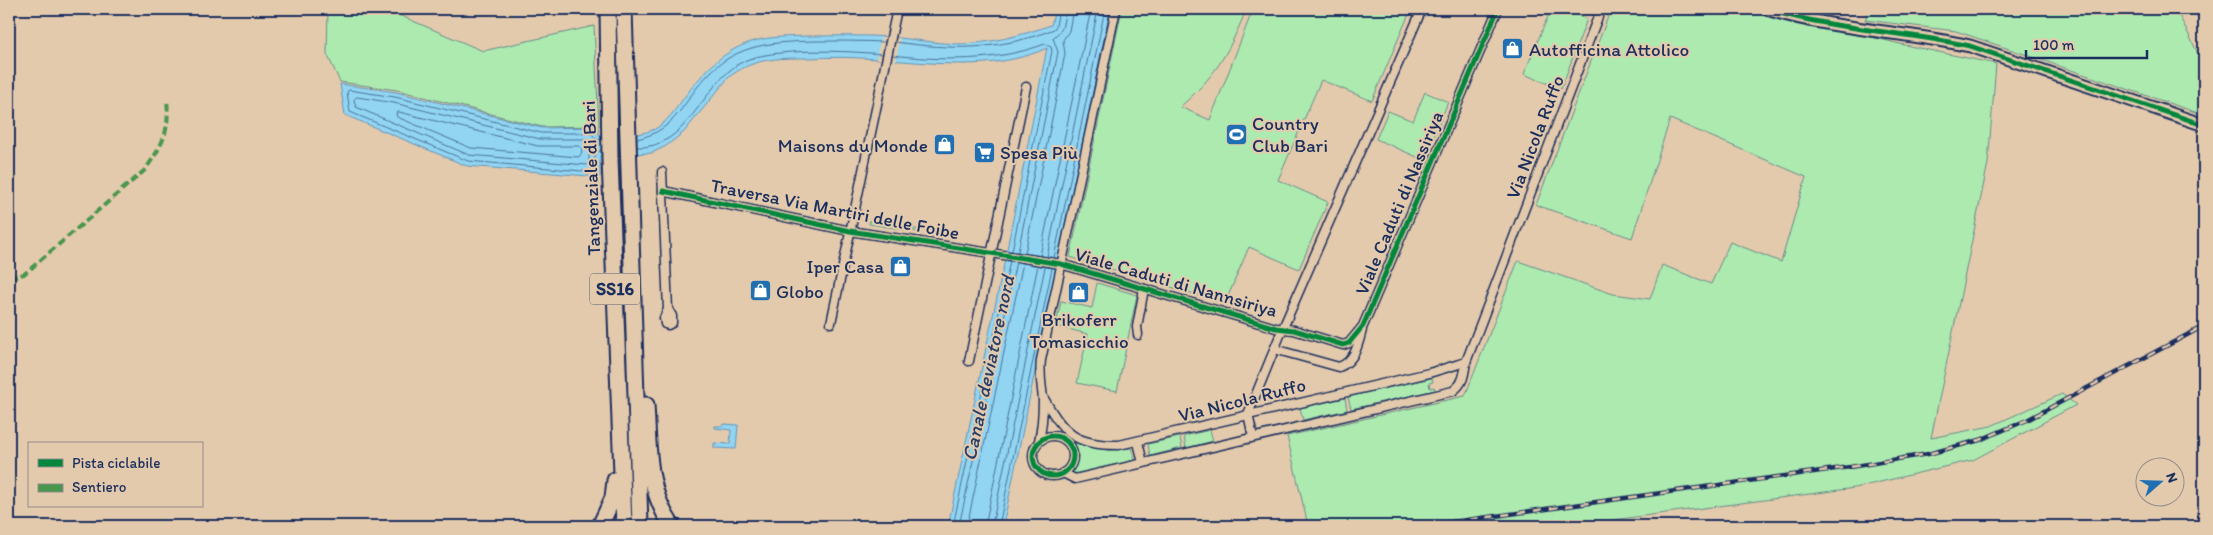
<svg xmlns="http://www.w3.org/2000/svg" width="2213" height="535" font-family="Itim,sans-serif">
  <rect width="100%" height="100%" fill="#e4caac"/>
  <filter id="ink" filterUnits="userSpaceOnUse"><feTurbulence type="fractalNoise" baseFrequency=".02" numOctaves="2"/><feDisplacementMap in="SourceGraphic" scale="10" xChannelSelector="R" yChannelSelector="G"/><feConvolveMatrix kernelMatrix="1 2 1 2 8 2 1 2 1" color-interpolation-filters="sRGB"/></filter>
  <g filter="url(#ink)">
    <g fill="#adeab0" stroke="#648c87">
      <polygon points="328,9 385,9 483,51 594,26 599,126 542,127 397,90 340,82 327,54"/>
      <path d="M1122,9H1244L1242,14L1244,15C1227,56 1214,77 1180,107L1210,120L1253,9H1411L1372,101L1321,80L1278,180L1328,202L1299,269L1249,247L1225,303L1070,257Z"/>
      <polygon points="1551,9 1563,9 1587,19 1561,89 1524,74"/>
      <polygon points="1611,9 1759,9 1900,44 1996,64 1988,163 1931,438 1991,426 2062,394 2076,405 1973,460 1855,488 1567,526 1285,526 1307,521 1287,436 1465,396 1518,261 1613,294 1650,299 1662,265 1711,284 1730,242 1781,262 1806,177 1670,119 1632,238 1536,205"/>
      <polygon points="1869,9 2176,9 2204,66 2204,115 1956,31 1865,20"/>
      <polygon points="1425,92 1448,102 1424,160 1376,139 1388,111 1413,121"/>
      <polygon points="870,220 920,230 920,232 869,224"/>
      <polygon points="1097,283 1137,295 1117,391 1077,383 1088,334 1056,326 1061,301 1092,308"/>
      <polygon points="1432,378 1433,382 1429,383 1430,388 1434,387 1435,390 1351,409 1348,397"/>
      <polygon points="1345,398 1347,410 1303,420 1300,408"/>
      <polygon points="1210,430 1213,441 1186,448 1184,436"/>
      <polygon points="1180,437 1182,448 1150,456 1148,444"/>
      <polygon points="1075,441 1107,450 1132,448 1135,460 1072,474 1077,457"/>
    </g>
    <g fill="#91d5f2" stroke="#6293b7">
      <path d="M1055,9H1110L1003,526H948L1004,264L1047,48C995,72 932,63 876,59C854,57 830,57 807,58C778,58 752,58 728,78L684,132L666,146L652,153L600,155V177L467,166L345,115L340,84L396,92L542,128L598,127L599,135C616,135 638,137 655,129C666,123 676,109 683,99C702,74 720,52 751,42C769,36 789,37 808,36C835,36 863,35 891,37C912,39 934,43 955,44C988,44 1020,36 1051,25Z"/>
      <polygon points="724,424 738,425 736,449 714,448 714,443 730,444 731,430 715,428 715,426 723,426"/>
    </g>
    <polygon fill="#e4caac" points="881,37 900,38 896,61 876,59"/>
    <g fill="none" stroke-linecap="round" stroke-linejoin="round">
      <g stroke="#4a7199" stroke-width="1">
        <path d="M895,42C952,50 1000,51 1054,29L1056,26L1059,9"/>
        <path d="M892,55C943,61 997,62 1045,44L1051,47L1052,51L1012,251"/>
        <polygon points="357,97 394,103 540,139 587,139 593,146 589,153 589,163 587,165 469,155 356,107 354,100"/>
        <polygon points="399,112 538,146 580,146 582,149 581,155 578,157 471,148 397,117 396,114"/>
        <path d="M637,139C678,130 682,101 708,75C737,43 776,42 816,41C839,41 862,41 885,42"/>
        <polyline points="601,140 596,139 591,133 541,133 395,97 349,90 347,92 350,112 468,161 593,172 595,170 595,154 601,150"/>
        <path d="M637,147C688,150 702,83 742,62C771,47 849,51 882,54"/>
        <polyline points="1018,252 1058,52 1053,38 1062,29 1066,9"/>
        <polyline points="1025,253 1065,54 1063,40 1069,31 1073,9"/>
        <polyline points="1040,256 1091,9"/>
        <polyline points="1047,257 1098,9"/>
        <polyline points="1054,258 1105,9"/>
        <polyline points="953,526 1010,261"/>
        <polyline points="959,526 1016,262"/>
        <polyline points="967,526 1023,263"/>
        <polyline points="985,526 1038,265"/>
        <polyline points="992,526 1045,267"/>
        <polyline points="999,526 1052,268"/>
      </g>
      <defs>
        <g id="street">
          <polyline points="662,172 668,309 664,318 665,324 668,325 672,323 672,316 668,309"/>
          <polyline points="663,191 850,231 1061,264 1276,328 1294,330 1343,345 1349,343 1363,326 1498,9"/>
          <polyline points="831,323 897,9"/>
          <polyline points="1138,335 1137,327 1144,289"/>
          <path d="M1274,349L1339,367C1355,361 1358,345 1362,330"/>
          <polyline points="969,361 1026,87"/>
          <path d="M1043,397C1065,435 1075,445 1119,445L1429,373L1466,362"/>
          <circle cx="1053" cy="456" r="20"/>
          <polyline points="1253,437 1248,414 1283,328 1422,9"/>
          <path d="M1039,441C1042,427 1043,414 1043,400C1042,386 1039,375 1041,360L1116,9"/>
          <polyline points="1138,442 1143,463"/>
          <path d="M1063,473L1075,479L1453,391C1464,383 1464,374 1466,362L1601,9"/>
        </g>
        <path id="secondary" d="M1767,9C1833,30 1903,31 1970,46L2204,125"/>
        <g id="highway">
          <polyline points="608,9 610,159 624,526"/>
          <polyline points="624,9 640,526"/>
          <path d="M646,405C649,450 646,487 672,526"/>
          <polyline points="600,526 613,498 615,480"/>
        </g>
      </defs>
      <use href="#street" stroke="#1b2f5e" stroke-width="11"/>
      <use href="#secondary" stroke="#1b2f5e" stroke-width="15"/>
      <use href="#highway" stroke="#1b2f5e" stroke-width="19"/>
      <use href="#street" stroke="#e4caac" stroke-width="8"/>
      <use href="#secondary" stroke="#e4caac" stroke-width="11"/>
      <use href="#highway" stroke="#e4caac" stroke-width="15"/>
      <defs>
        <g id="rail">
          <polyline points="2197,9 2204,30"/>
          <polyline points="1423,526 1850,467 1928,454 1980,440 2027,420 2204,326"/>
        </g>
      </defs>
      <use href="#rail" stroke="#1b2f5e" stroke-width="4.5"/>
      <use href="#rail" stroke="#e4caac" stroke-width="2.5" stroke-dasharray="8" stroke-linecap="butt"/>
      <path stroke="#49964d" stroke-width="4" stroke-dasharray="8 4" stroke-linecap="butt" d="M9,278L24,274L29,270L145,170C163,144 170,132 167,99"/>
      <defs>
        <g id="cycleway">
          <path d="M1767,9C1833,30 1903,31 1970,46L2204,125"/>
          <polyline points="663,191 850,231 1061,264 1276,328 1294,330 1343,345 1349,343 1363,326 1498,9"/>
          <circle cx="1053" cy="456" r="20"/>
        </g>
      </defs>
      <use href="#cycleway" stroke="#e4caac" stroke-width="8"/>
      <use href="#cycleway" stroke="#00873e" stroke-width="5"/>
    </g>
  </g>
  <defs>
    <symbol id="shop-square" viewBox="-11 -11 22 22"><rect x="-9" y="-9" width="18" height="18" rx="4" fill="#1f6fb2" stroke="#e4caac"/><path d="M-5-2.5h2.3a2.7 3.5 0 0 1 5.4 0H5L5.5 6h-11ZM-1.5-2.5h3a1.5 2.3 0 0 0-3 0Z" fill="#fff"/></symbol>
    <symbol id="stadium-square" viewBox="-11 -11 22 22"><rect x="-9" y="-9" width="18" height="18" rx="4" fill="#1f6fb2" stroke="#e4caac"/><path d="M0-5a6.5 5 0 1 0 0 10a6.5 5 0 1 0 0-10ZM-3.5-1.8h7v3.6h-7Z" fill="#fff"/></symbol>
    <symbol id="supermarket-square" viewBox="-11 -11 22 22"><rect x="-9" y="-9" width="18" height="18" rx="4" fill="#1f6fb2" stroke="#e4caac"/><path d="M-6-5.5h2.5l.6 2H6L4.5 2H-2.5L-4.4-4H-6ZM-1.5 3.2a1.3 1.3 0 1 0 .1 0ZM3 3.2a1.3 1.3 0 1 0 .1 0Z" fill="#fff"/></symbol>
  </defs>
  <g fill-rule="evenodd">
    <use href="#shop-square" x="1500" y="36" width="25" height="25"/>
    <use href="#stadium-square" x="1224" y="122" width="25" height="25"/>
    <use href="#shop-square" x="932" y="132" width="25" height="25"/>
    <use href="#supermarket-square" x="972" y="140" width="25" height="25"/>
    <use href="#shop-square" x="888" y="254" width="25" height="25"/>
    <use href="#shop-square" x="748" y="278" width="25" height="25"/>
    <use href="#shop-square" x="1066" y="280" width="25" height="25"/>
  </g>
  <g text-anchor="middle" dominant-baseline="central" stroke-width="4" stroke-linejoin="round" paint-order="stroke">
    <rect fill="#e4caac" stroke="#575e75" stroke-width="1" x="590" y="273.5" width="50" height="31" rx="4"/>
    <g font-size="18" font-weight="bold" fill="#1b2f5e">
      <text x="615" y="289">SS16</text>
    </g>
    <g font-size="19" fill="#1b2f5e" stroke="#e4caac" text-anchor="start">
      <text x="1529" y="49">Autofficina Attolico</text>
      <text x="1252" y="123">Country<tspan x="1252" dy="22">Club Bari</tspan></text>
      <text x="928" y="145" text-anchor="end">Maisons du Monde</text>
      <text x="1000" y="152">Spesa Più</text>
      <text x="884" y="266" text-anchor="end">Iper Casa</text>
      <text x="776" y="291">Globo</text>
      <text x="1079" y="319" text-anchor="middle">Brikoferr<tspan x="1079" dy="22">Tomasicchio</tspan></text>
    </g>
    <g font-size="19" fill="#1b2f5e" stroke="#e4caac">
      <text transform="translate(1535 137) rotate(-69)">Via Nicola Ruffo</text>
      <text transform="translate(591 178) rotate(-92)">Tangenziale di Bari</text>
      <text transform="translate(1399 203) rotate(-67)">Viale Caduti di Nassiriya</text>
      <text transform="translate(835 209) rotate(11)">Traversa Via Martiri delle Foibe</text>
      <text transform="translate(1176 282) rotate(16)">Viale Caduti di Nannsiriya</text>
      <text transform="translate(1242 400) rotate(-14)">Via Nicola Ruffo</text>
    </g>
    <g font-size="20" font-style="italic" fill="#27406d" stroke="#e4caac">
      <text transform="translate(988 368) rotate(-78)">Canale deviatore nord</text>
    </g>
  </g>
  <rect width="2213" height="535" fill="none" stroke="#e4caac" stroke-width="30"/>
  <rect x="15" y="15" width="2183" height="505" fill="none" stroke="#1b2f5e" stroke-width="2" filter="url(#ink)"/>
  <rect x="28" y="442" width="175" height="65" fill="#e4caac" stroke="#948c8d"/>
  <rect x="38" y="459" width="25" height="8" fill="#00873e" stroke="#948c8d"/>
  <text x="72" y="468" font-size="15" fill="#1b2f5e">Pista ciclabile</text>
  <rect x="38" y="484" width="25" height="8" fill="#49964d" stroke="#948c8d"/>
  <text x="72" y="492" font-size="15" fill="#1b2f5e">Sentiero</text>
  <g transform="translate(2160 482) rotate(70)"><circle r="24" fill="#e4caac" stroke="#948c8d"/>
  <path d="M0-4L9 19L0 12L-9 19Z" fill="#1f6fb2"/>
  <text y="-8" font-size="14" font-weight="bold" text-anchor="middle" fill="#1b2f5e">N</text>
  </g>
  <path d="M2026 50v8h121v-8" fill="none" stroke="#1b2f5e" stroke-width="2.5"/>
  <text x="2033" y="50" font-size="15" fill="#1b2f5e" stroke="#e4caac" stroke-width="4" paint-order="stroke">100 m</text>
</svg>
